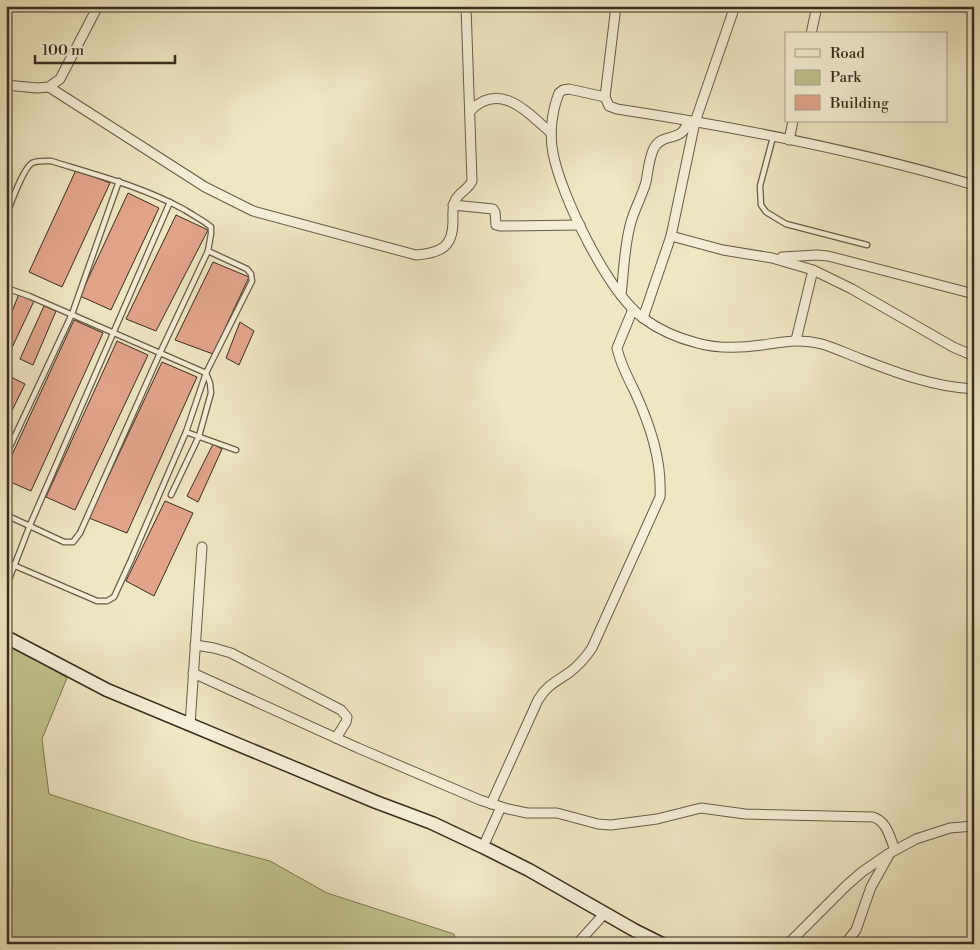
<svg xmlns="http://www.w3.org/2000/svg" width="980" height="950" font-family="'Libre Bodoni',serif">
  <rect width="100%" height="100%" fill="#efe6c2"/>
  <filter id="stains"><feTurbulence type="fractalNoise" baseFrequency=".004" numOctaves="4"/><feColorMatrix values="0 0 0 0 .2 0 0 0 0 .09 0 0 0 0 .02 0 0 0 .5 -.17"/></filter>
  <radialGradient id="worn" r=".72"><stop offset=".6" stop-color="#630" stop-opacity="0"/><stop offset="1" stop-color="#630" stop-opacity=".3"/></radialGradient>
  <polygon fill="#c1c38e" stroke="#7d7856" points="6,641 67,678 42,739 49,794 193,841 270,861 327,893 454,934 457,944 6,944"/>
  <g fill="#e2a58c" stroke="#392d1f">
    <polygon points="76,170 110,183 62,287 29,272"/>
    <polygon points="128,193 159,208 111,310 80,296"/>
    <polygon points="176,215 208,230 156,331 126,319"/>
    <polygon points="213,262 249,277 213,354 175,340"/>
    <polygon points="19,294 34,301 9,354 6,352 6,326"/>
    <polygon points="44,306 56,311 33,365 20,359"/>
    <polygon points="74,320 103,333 31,491 6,480 6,468"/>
    <polygon points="240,322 254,331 239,365 226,358"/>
    <polygon points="117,341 148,355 75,510 46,497"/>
    <polygon points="162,362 197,377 127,533 89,518"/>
    <polygon points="11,377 25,384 6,423 6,387"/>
    <polygon points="213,444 222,449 198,502 187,496"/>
    <polygon points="165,501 193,513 154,596 126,581"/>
  </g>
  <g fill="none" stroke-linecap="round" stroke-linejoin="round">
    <defs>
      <g id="service">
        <polyline points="773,137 760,186 761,205 766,212 786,224 867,245"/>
        <path d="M6,216C11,204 22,170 32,163C38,160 45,161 51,161C97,175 143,187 185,210C194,216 203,220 211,227V234L208,251L247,269L251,274L252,281L206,373L186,432L131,560L114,597L107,601H97L6,562"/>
        <polyline points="6,288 29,296 206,373 210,383 211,393 199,436 171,495"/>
        <polyline points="186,432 236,450"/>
        <polyline points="6,455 72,314 119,181"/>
        <polyline points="6,515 64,542 73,542 80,533 160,353 208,251"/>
        <polyline points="6,587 30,525 170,202"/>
      </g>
      <g id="minor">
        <path d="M616,6L605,97L609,106L617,109C736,127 859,151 974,185"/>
        <polyline points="811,34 817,6"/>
        <polyline points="6,85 37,88 49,87 60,79 98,6"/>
        <path d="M49,87L205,187L253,211L416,255C441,253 453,247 453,221C453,214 452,207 455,201C458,193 468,190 472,181L466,6"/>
        <path d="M605,97L569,89L563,90L559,93C552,111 549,134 553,153C561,196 608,292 643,318C659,330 678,338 697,343C718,349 741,348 762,345C784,342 799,338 822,344C835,348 848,354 861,359C897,373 934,387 974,389"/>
        <path d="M470,111C500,80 528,113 551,133"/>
        <polyline points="789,140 793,121"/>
        <polyline points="453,205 493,209 495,212 496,225 500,226 580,225"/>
        <polyline points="671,236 723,250 772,258 813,270 852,289 953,347 974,356"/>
        <polyline points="782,257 817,255 828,256 974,294"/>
        <path d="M621,295C624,271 624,246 631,222C635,208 642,196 646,182C648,171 649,158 654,148C664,131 682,144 688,121"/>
        <polyline points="643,318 671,236 695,122 735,6"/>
        <polyline points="796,340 813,270"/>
        <polyline points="195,645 214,648 231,653 341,710 347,717 346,722 336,738"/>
        <path d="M193,673L358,748L480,800L508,809L527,813H557L598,824L611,825L657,819L701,808L745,814L873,817C887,821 890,838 895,850"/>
        <polyline points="190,725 202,547"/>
        <path d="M491,804L538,700C548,684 556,682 570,672C579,665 586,657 592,648L660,497C662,460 650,425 635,392C628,378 620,363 617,348L633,309"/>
        <polyline points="483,847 501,807"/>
        <polyline points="577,944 605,913"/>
        <polyline points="788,944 847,885 862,872 888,854"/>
        <polyline points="845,944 856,930 871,887 890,853 916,839 950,828 974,826"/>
      </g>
      <polyline id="secondary" points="6,637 107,690 376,802 432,823 483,847 529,870 634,930 662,944"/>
    </defs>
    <use href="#service" stroke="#665b48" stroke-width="7"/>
    <use href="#minor" stroke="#665b48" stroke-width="11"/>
    <use href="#secondary" stroke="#392d1f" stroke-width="15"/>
    <use href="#service" stroke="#f5efd7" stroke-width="4.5"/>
    <use href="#minor" stroke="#f5efd7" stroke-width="9"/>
    <use href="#secondary" stroke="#f5efd7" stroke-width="12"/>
  </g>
  <rect width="980" height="950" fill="none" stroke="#efe6c2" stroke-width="25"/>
  <rect x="8" y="8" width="965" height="935" fill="none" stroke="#392d1f" stroke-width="2.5"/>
  <rect x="12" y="12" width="955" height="925" fill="none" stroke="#392d1f"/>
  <rect x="785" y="32" width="162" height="90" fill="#f5efd7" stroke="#aaa18d"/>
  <rect x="795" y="49" width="25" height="8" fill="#f5efd7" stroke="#aaa18d"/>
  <text x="830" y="58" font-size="15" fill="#392d1f">Road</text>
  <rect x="795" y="70" width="25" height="15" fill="#c1c38e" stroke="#aaa18d"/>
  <text x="830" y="82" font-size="15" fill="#392d1f">Park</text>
  <rect x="795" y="95" width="25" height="15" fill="#e2a58c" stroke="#aaa18d"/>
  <text x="830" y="108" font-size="15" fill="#392d1f">Building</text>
  <path d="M35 55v8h140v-8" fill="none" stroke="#392d1f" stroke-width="2.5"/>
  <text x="42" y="55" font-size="15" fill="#392d1f" stroke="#f5efd7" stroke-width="4" paint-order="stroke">100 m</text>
  <rect width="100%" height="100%" filter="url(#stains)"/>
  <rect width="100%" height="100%" fill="url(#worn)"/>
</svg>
